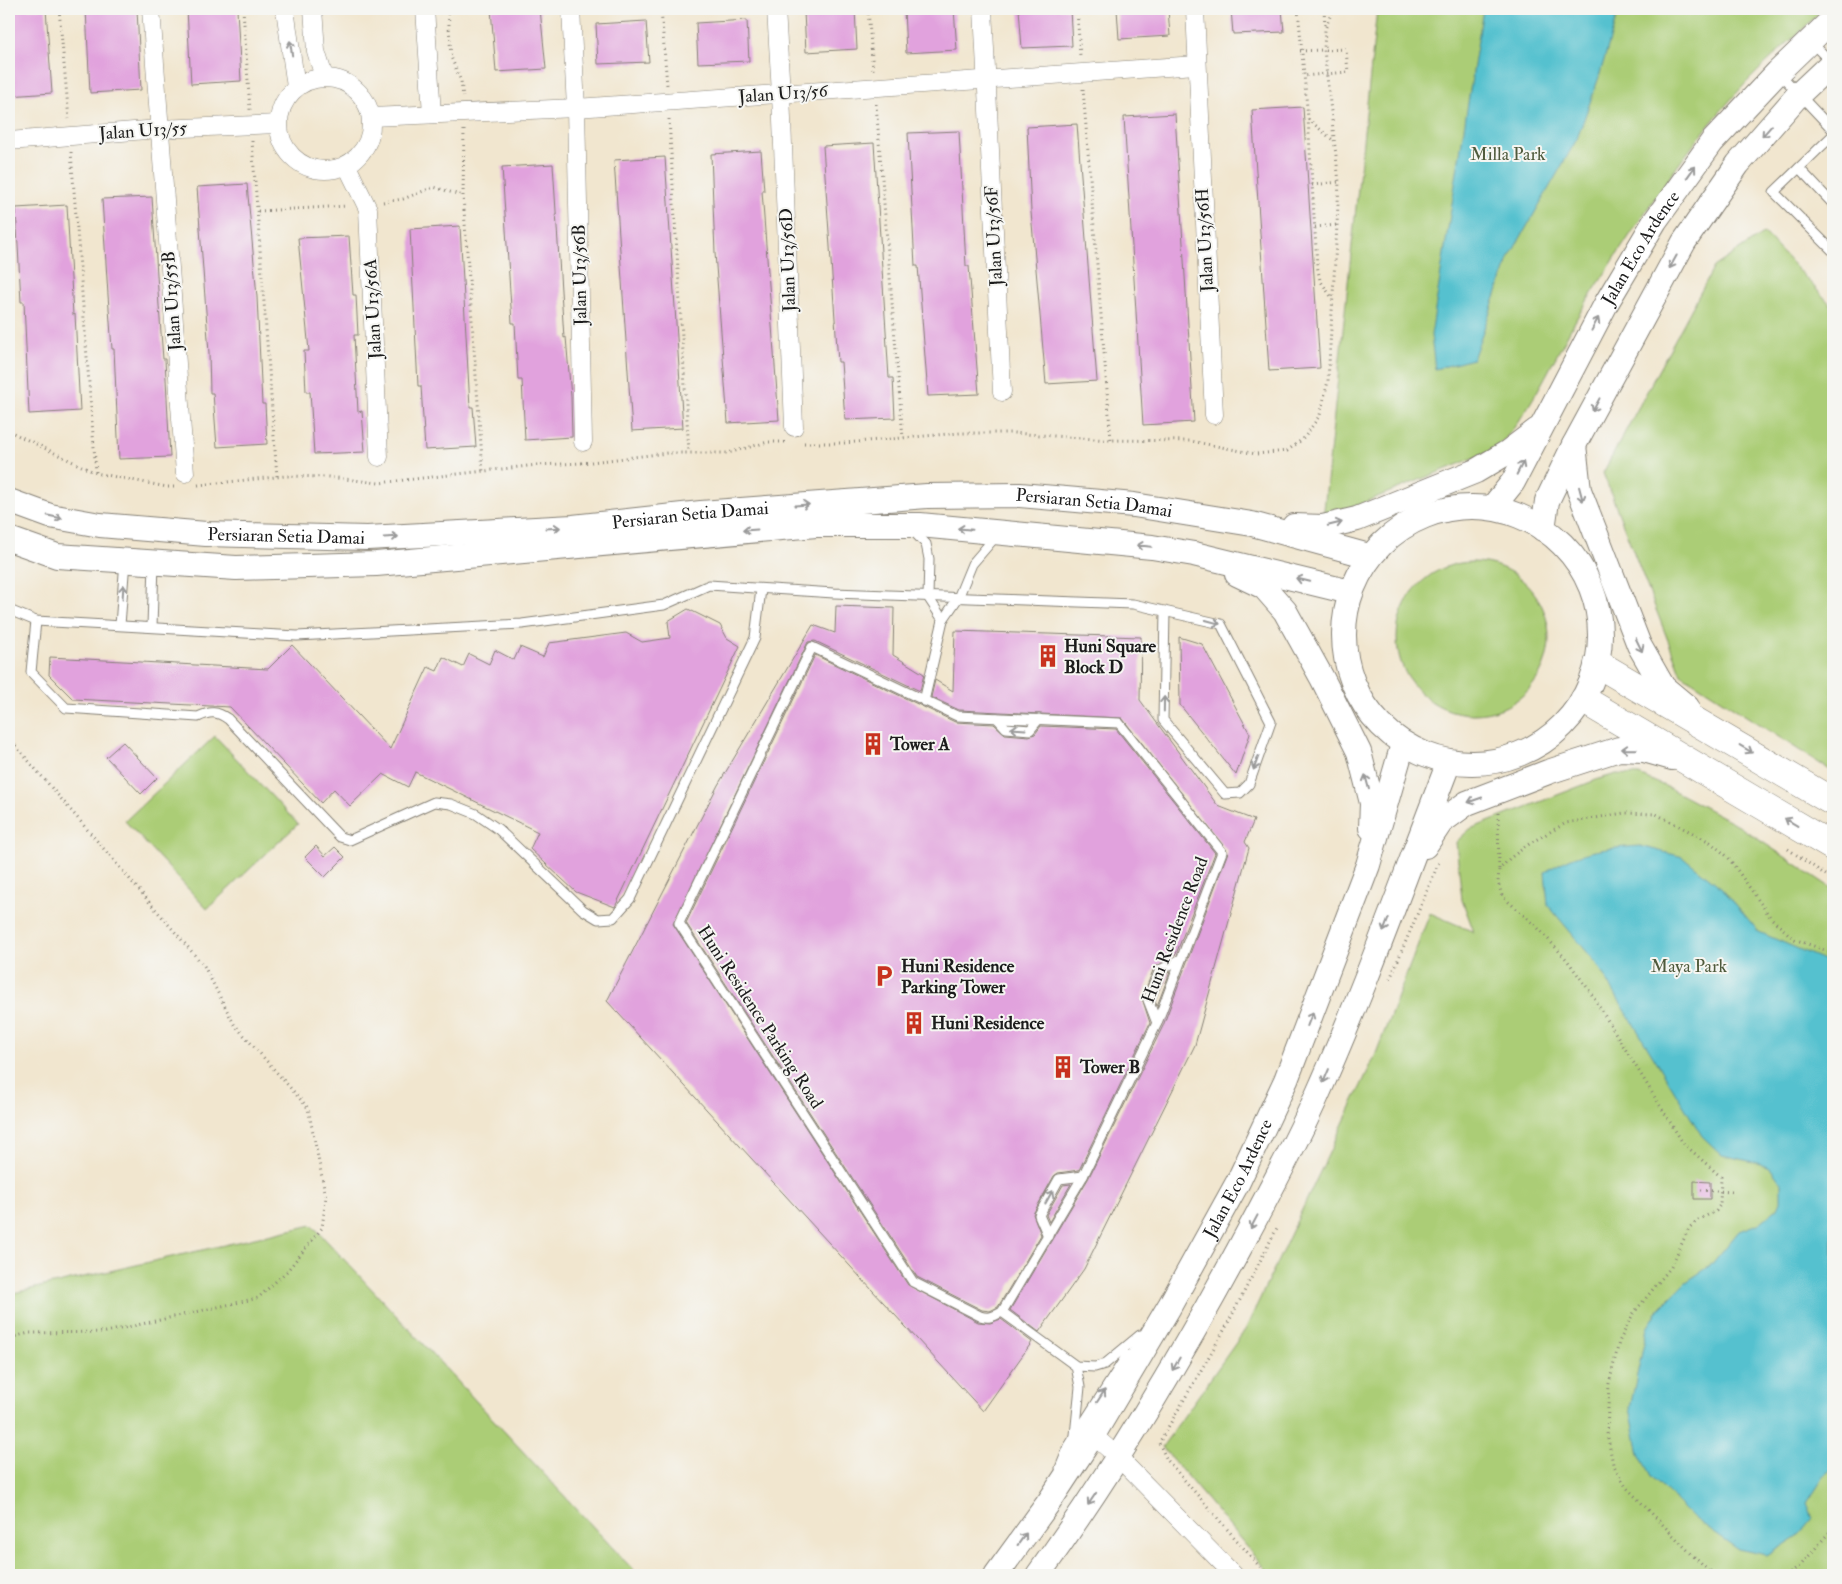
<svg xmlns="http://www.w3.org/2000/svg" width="1842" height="1584" font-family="'IM FELL Double Pica',serif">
  <rect width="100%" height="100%" fill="#f6f6f2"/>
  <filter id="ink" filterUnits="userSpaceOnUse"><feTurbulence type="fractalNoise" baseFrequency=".02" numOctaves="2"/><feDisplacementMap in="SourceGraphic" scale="10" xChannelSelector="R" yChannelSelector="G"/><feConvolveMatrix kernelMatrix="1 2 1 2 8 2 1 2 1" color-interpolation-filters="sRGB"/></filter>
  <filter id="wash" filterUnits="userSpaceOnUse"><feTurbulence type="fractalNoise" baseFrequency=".0096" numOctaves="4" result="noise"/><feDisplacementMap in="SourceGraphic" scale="20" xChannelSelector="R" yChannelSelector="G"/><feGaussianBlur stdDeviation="1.12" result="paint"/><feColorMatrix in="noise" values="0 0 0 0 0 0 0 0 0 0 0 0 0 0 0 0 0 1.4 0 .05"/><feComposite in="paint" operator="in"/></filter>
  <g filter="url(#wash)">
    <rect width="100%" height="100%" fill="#f1e6cf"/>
    <g fill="#abcd76" stroke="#647449">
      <path d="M1377,9H1824C1798,34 1770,58 1745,84C1684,149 1637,224 1589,298C1558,346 1535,409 1496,449L1323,519Z"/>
      <polygon points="1764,233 1833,307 1833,772 1681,674 1603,473 1714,267"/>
      <circle cx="1473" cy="638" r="76"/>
      <polygon points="215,736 298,824 207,909 125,821"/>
      <polygon points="1616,774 1639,775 1667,787 1734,823 1833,889 1833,1575 1271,1575 1162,1447 1245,1330 1375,1056 1430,913 1474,932 1462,900 1456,842 1470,829 1596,780"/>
      <polygon points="312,1225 638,1575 9,1575 9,1294"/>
    </g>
    <g fill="#55c1cf" stroke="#386e76">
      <polygon points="1483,9 1619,9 1599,77 1577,139 1510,256 1473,359 1435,369 1431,335"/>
      <path d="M1640,846L1683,857L1722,888L1759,932L1833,964V1470L1825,1475L1807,1503L1813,1518L1798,1536L1767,1556L1739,1550L1693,1518L1651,1476L1639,1454L1630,1408L1647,1328L1660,1308L1686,1282L1710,1266L1739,1231L1760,1223L1778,1208L1781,1201V1183L1771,1169L1758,1163L1722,1155L1702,1136L1597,964L1548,905L1545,872C1580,850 1601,849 1640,846Z"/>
    </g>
    <g id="blocks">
      <g fill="#e1a2dd">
        <polygon points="9,9 46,9 52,93 9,96"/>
        <polygon points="86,9 137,9 141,90 90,93"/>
        <polygon points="187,9 237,9 241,81 191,84"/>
        <polygon points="491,9 540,9 546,69 496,72"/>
        <polygon points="855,9 857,49 806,52 804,12"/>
        <polygon points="904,9 954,9 957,50 906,53"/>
        <polygon points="1019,9 1070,9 1072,46 1022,48"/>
        <polygon points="1117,9 1168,9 1170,36 1119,39"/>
        <polygon points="1231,9 1282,9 1284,32 1233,34"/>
        <polygon points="747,20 749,61 698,63 696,23"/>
        <polygon points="646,21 649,62 598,64 596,24"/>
        <polygon points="1303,107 1320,368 1269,371 1252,110"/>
        <polygon points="1175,114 1194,422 1143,425 1124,117"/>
        <polygon points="1077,124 1097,381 1046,384 1031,212 1027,127"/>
        <polygon points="959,131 966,266 969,266 979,394 928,396 918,266 915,266 908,133"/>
        <polygon points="874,143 889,378 893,378 895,418 845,420 841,362 838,362 823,146"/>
        <polygon points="761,151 764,191 762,191 779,420 728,423 715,253 711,154"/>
        <polygon points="665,157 683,428 632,431 614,160"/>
        <polygon points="553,164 564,338 566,337 571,397 572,437 525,440 522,380 518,380 515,323 512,323 502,167"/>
        <polygon points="247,184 257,297 262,404 265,404 267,444 217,447 213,393 210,393 209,353 197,187"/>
        <polygon points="152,197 159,306 163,359 165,359 170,457 119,459 114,349 112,349 108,295 102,199"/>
        <polygon points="67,205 73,315 75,314 80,411 29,414 24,302 21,302 16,208"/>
        <polygon points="460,226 470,407 473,407 476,447 425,450 421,386 418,386 410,229"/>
        <polygon points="349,236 353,295 356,295 358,335 354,335 358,412 362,411 365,452 314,454 310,392 306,392 304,351 309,351 298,238"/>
        <polygon points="836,606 894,608 893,655 924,674 920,691 815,641 808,642 673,924 908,1285 978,1322 990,1323 1001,1319 1032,1342 983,1411 607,1001 718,785 813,625 835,633"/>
        <polygon points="688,609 720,625 727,638 740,646 615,907 576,892 530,849 538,832 415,772 408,787 383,774 350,806 334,789 321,803 230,707 73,699 49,675 50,657 268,669 292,645 390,749 428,667 437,671 443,657 463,667 469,654 489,664 495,650 514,660 520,647 543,657 549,643 626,633 642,642 670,638 668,621"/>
        <polygon points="955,631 1141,637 1140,700 1218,806 1254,820 1245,842 1249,848 1195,1045 1084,1269 1039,1332 1010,1310 1088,1179 1163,1026 1228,852 1122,718 959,710 931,697 935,680 953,691"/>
        <polygon points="1179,637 1202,644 1250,734 1236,775 1180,705"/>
        <polygon points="815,655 955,722 994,724 1005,734 1029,736 1035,734 1041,726 1116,729 1215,853 1176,954 1154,968 1142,998 1150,1023 1079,1170 1058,1173 1054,1176 1033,1214 1041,1235 998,1307 990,1311 982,1310 917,1277 686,923"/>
        <polygon points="123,742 157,778 141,794 106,757"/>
        <polygon points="316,846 325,856 335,847 345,857 325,877 305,857"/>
        <polygon points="1170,972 1157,1006 1155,1000 1165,974"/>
        <polygon points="1694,1181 1710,1182 1710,1199 1694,1199"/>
        <polygon points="1071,1184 1049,1222 1046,1215 1063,1185"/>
      </g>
    </g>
  </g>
  <g filter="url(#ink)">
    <use href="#blocks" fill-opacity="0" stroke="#868176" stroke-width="1"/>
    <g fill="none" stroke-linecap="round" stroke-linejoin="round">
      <defs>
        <g id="lane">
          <polyline points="1810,41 1831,62"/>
          <polyline points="1778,72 1833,130"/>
          <polyline points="1833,135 1774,192 1833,251"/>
          <polyline points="1799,168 1833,204"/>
          <polyline points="911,529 926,544 929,559 928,597 943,620"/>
          <polyline points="9,610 36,621 297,636 522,624 664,605 709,585 834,593 1133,604 1221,624 1271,722 1249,784 1240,793 1225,794 1163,720 1165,611"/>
          <path d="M36,621L31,672L66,708L198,717C210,711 217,711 228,719L340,837L350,840L434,802L451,804L476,814L498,829L583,910L598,919L613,918L630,899L755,638L761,589"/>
          <polyline points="120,625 125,561"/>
          <polyline points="152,627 154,563"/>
          <path d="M812,647L957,716L1119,723L1222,852L1157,1023L1083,1176L1002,1312C994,1316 989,1319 980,1316L913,1282L679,923Z"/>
          <polyline points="924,701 943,620 958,598 972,564 997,535"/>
          <polyline points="997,718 1006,728 1030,730 1039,719"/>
          <polyline points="1157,1023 1148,1000 1160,970 1181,959"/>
          <polyline points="1048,1236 1039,1215 1059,1179 1083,1176"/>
          <polyline points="1002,1312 1076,1366 1095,1367 1105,1364 1140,1335"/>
          <polyline points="1075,1435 1080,1387 1076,1366"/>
          <polyline points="1060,1468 1069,1446 1127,1355"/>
        </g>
        <g id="street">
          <polyline points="151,9 185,473"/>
          <polyline points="285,9 296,87"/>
          <polyline points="313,9 316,51 324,77"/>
          <polyline points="425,9 432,114"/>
          <polyline points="571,9 576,108 583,442"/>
          <polyline points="776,9 781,94 794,427"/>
          <polyline points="983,9 1002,392"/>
          <polyline points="1195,9 1214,415"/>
          <circle cx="325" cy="124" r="46"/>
          <polyline points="371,117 576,108 1196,65"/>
          <polyline points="9,141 159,129 278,124"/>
          <polyline points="347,166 368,209 379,457"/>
          <polyline points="1093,1435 1119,1458 1234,1575"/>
        </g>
        <g id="secondary">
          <polyline points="1574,445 1579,490 1639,645 1663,687 1687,707"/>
          <path id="s1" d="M9,501L50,516L100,525L206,534L367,538L573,527L701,513L927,496L1020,495L1134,505L1252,524L1369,556"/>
          <circle cx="1472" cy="635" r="128"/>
          <path id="s2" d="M1492,508L1513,482L1607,302L1655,221L1712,142L1778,72L1833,19"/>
          <polyline points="1294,526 1323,527 1357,519 1476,471 1508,452 1537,430"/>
          <polyline points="1543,529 1547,501 1574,445 1684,242 1738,164 1799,94 1833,62"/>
          <polyline points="9,539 57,556 236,568 376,564 816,525 920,525 1152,547 1194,554 1350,592"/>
          <polyline points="1237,574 1264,587 1285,611 1322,678 1359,752 1372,803 1371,828"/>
          <polyline points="1425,846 1441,822 1467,803 1548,772 1619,749 1644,750 1672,758"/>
          <path id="s3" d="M996,1575L1049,1502L1093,1435L1169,1307L1238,1182L1286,1080L1368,865L1403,744"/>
          <path d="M1038,1575C1113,1471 1177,1364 1238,1251C1265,1201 1292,1151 1315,1100C1365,989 1405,875 1449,762"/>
        </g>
        <g id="highway">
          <polyline points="1598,664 1833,802"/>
          <polyline points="1584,700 1833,847"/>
        </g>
      </defs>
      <use href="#lane" stroke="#868176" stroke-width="11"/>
      <use href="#street" stroke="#868176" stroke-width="19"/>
      <use href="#secondary" stroke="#868176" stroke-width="26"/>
      <use href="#highway" stroke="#868176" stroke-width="29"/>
      <g stroke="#868176" stroke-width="3" stroke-dasharray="1 4" stroke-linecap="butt">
        <polyline points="59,9 69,119"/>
        <polyline points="243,9 250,110"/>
        <polyline points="448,9 451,57 461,81 463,97"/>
        <polyline points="661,9 667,85"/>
        <polyline points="868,9 873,70"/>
        <polyline points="1077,9 1080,56"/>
        <polyline points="1298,9 1308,118 1317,265 1320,280 1332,298"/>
        <polyline points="1324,9 1325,26"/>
        <polyline points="1300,51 1346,49 1348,72 1303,76"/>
        <polyline points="1083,89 1111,440"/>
        <polyline points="876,104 903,438"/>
        <polyline points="669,119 689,453"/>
        <polyline points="1308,119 1334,141"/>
        <polyline points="464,130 463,196 483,472"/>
        <polyline points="252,141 277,477"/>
        <polyline points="71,152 96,473"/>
        <polyline points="1312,185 1339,182"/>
        <polyline points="383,202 403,199 434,187 463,196"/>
        <polyline points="258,211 347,206"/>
        <polyline points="1315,227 1337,225"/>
        <polyline points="9,431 96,473 167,487 174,487"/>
        <polyline points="804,443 844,443 960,433 1013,433 1108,440 1191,441 1256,454 1287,451 1304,438 1320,415 1328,381 1337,225 1339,182 1324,50 1325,29 1333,9"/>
        <polyline points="198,485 285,476 328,477 379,483 537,465 583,463 667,453 728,453 768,442 785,442"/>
        <polyline points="9,738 204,966 234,1024 308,1108 326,1197 322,1228 287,1271 258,1298 106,1332 29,1333 9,1338"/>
        <polyline points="1498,813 1499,870"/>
        <polyline points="1788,849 1833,880"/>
        <polyline points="1390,979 1440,860"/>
        <polyline points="1701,1190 1732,1192"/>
        <polyline points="1710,1571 1722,1575"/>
        <polyline points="1267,1575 1167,1460 1159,1443 1226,1327 1277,1228"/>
        <polyline points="1712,1575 1626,1487 1613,1464 1607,1433 1609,1384 1619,1342 1633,1314 1671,1267 1689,1228 1698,1220 1716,1211 1720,1205 1721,1177 1683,1143 1589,990 1567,960 1537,927 1502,896 1498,882 1499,870 1510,858 1532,842 1566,823 1624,813 1656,814 1710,842 1728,857 1771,918 1794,939 1833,953"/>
        <polyline points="1786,1575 1801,1565 1833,1528"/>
      </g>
      <use href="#lane" stroke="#fff" stroke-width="9"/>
      <use href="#street" stroke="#fff" stroke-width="18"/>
      <use href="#secondary" stroke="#fff" stroke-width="24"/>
      <use href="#highway" stroke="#fff" stroke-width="28"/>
    </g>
    <defs><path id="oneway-shaft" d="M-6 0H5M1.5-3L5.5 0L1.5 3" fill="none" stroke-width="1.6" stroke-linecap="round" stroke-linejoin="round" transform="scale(1.25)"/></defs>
    <g stroke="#999">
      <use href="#oneway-shaft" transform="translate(291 48) rotate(-99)"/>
      <use href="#oneway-shaft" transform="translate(1767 131) rotate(131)"/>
      <use href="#oneway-shaft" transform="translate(1691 172) rotate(-54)"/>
      <use href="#oneway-shaft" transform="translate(1673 262) rotate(119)"/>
      <use href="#oneway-shaft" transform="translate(1595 324) rotate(-62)"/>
      <use href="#oneway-shaft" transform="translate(1596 405) rotate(118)"/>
      <use href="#oneway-shaft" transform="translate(1520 468) rotate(-63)"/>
      <use href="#oneway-shaft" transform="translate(1581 494) rotate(75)"/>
      <use href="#oneway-shaft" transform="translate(802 505) rotate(-4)"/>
      <use href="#oneway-shaft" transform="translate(55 517) rotate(12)"/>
      <use href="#oneway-shaft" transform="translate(1335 524) rotate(-14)"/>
      <use href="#oneway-shaft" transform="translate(553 528) rotate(-3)"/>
      <use href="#oneway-shaft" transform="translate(965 529) rotate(-175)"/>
      <use href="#oneway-shaft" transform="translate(750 530) rotate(176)"/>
      <use href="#oneway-shaft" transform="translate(391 537) rotate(-3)"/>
      <use href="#oneway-shaft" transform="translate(1144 546) rotate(-174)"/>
      <use href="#oneway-shaft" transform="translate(1303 580) rotate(-166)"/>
      <use href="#oneway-shaft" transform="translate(123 592) rotate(-86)"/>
      <use href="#oneway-shaft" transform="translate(1213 622) rotate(15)"/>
      <use href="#oneway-shaft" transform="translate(1639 645) rotate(64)"/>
      <use href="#oneway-shaft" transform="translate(1164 704) rotate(-89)"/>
      <use href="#oneway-shaft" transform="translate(1018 729) rotate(-176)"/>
      <use href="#oneway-shaft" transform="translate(1629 749) rotate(-179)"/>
      <use href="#oneway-shaft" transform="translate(1746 749) rotate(31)"/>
      <use href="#oneway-shaft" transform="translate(1256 763) rotate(110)"/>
      <use href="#oneway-shaft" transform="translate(1367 782) rotate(-105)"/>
      <use href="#oneway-shaft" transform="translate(1475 800) rotate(161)"/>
      <use href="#oneway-shaft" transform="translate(1791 822) rotate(-149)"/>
      <use href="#oneway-shaft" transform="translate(1386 925) rotate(111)"/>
      <use href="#oneway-shaft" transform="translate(1310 1019) rotate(-69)"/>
      <use href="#oneway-shaft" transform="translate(1326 1076) rotate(113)"/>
      <use href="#oneway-shaft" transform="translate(1049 1197) rotate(-61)"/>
      <use href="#oneway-shaft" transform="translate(1254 1222) rotate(118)"/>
      <use href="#oneway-shaft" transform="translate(1176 1364) rotate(120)"/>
      <use href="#oneway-shaft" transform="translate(1101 1396) rotate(-57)"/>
      <use href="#oneway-shaft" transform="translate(1092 1499) rotate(124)"/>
      <use href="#oneway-shaft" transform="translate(1022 1539) rotate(-54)"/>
    </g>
  </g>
  <defs>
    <symbol id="building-bare" viewBox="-9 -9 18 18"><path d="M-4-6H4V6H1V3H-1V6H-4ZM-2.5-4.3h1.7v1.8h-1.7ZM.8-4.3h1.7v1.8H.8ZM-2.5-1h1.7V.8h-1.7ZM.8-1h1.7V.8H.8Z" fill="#c8321e" stroke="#f6f6f2" stroke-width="2.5" paint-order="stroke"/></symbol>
    <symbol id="parking-bare" viewBox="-9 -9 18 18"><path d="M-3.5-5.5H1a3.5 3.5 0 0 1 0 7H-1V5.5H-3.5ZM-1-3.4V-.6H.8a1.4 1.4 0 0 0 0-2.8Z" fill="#c8321e" stroke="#f6f6f2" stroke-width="2.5" paint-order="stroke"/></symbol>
  </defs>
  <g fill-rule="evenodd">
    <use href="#building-bare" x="1032" y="640" width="32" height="32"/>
    <use href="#building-bare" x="857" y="728" width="32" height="32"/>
    <use href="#parking-bare" x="868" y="960" width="32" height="32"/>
    <use href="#building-bare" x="898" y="1007" width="32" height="32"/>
    <use href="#building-bare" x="1047" y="1051" width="32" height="32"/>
  </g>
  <g text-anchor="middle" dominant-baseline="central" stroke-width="4" stroke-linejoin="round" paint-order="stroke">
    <g font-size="18" fill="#1c1c1c" stroke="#f6f6f2">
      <text transform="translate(783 94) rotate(-4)">Jalan U13/56</text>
      <text transform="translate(143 131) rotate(-4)">Jalan U13/55</text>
      <text transform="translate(994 236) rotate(-93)">Jalan U13/56F</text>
      <text transform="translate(1205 240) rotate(-93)">Jalan U13/56H</text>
      <text stroke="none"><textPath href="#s2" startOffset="300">Jalan Eco Ardence</textPath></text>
      <text transform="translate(788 260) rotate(-92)">Jalan U13/56D</text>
      <text transform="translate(580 275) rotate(-91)">Jalan U13/56B</text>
      <text transform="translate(172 301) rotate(-94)">Jalan U13/55B</text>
      <text transform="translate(373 309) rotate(-93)">Jalan U13/56A</text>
      <text stroke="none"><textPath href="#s1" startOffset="1091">Persiaran Setia Damai</textPath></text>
      <text stroke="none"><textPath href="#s1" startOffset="686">Persiaran Setia Damai</textPath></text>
      <text stroke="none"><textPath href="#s1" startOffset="281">Persiaran Setia Damai</textPath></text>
      <text transform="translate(1175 930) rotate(-69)">Huni Residence Road</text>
      <text transform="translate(760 1017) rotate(57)">Huni Residence Parking Road</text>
      <text stroke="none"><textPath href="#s3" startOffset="465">Jalan Eco Ardence</textPath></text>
    </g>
    <g font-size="18" fill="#4e5a3c" stroke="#f6f6f2">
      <text x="1508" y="154">Milla Park</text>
      <text x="1689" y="966">Maya Park</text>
    </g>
    <g font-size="18" font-weight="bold" fill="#1c1c1c" stroke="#f6f6f2" text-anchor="start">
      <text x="1064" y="646">Huni Square<tspan x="1064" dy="21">Block D</tspan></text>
      <text x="890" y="744">Tower A</text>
      <text x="901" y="966">Huni Residence<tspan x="901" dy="21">Parking Tower</tspan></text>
      <text x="931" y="1023">Huni Residence</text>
      <text x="1080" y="1067">Tower B</text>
    </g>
  </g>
  <rect width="1842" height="1584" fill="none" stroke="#f6f6f2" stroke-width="30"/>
</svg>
